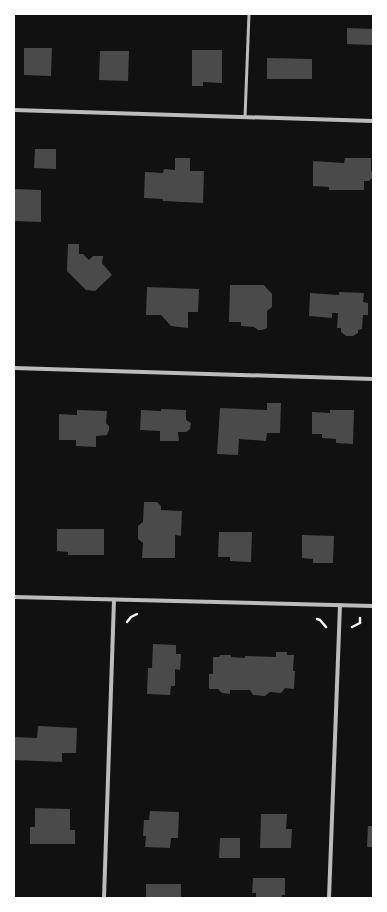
<svg xmlns="http://www.w3.org/2000/svg" width="387" height="912" font-family="'PT Sans',sans-serif">
  <rect width="100%" height="100%" fill="#111"/>
  <g fill="#4a4a4a">
    <polygon points="347,28 373,29 372,45 347,44"/>
    <polygon points="24,48 52,48 51,76 24,75"/>
    <polygon points="192,50 222,50 222,83 203,82 203,86 192,86"/>
    <polygon points="100,51 129,51 128,81 99,80"/>
    <polygon points="267,58 312,59 312,79 267,79"/>
    <polygon points="35,149 56,149 56,169 34,168"/>
    <polygon points="175,158 190,158 190,171 204,171 203,203 163,201 163,199 144,198 145,172 163,173 164,169 175,170"/>
    <polygon points="345,158 371,158 371,171 373,173 373,177 369,181 364,181 364,190 329,190 329,187 313,186 313,161 344,163"/>
    <polygon points="14,189 41,190 41,222 14,221"/>
    <polygon points="68,244 79,244 79,254 83,254 89,260 93,256 103,256 102,263 112,275 95,291 86,290 67,271"/>
    <polygon points="230,285 264,285 272,294 272,307 267,311 267,328 262,330 258,330 254,327 241,326 241,322 229,322"/>
    <polygon points="147,287 199,289 198,312 188,312 188,328 171,326 161,315 146,315"/>
    <polygon points="339,292 364,293 363,302 368,303 368,315 363,315 362,329 358,330 358,333 353,336 346,336 341,332 341,328 337,328 338,313 332,313 332,318 309,316 310,293 339,295"/>
    <polygon points="267,403 281,403 280,433 267,433 266,441 239,439 238,455 217,454 220,408 267,410"/>
    <polygon points="161,409 186,410 186,420 191,423 190,429 186,432 178,432 179,441 160,441 160,431 140,430 141,410 161,411"/>
    <polygon points="77,410 107,411 106,423 109,426 109,430 107,435 96,436 96,447 76,446 76,440 59,440 59,414 77,415"/>
    <polygon points="330,410 354,410 353,444 336,443 336,439 322,438 322,434 312,434 312,412 330,413"/>
    <polygon points="144,502 157,502 161,506 161,510 182,511 181,536 175,535 175,558 142,558 143,543 138,539 138,526 143,522"/>
    <polygon points="57,529 104,529 104,555 68,555 68,552 57,551"/>
    <polygon points="219,532 252,532 251,562 230,561 230,557 218,557"/>
    <polygon points="302,535 334,536 333,563 313,563 313,559 302,558"/>
    <polygon points="153,644 176,645 176,654 181,654 180,670 175,669 175,686 171,686 170,695 147,694 148,668 152,668"/>
    <polygon points="276,652 287,652 287,655 294,655 293,671 295,671 294,689 285,688 281,693 270,692 265,696 253,695 250,690 230,690 230,694 222,693 218,689 209,689 209,674 213,674 213,657 219,657 220,655 231,655 231,657 245,658 245,656 276,657"/>
    <polygon points="38,726 77,728 76,753 62,753 62,762 14,760 14,737 37,738"/>
    <polygon points="35,808 70,809 70,830 75,830 75,844 30,844 30,827 35,827"/>
    <polygon points="150,811 179,812 178,838 171,838 170,848 145,847 146,836 143,836 144,820 149,820"/>
    <polygon points="261,814 287,814 286,829 292,829 291,848 260,848"/>
    <polygon points="368,826 373,826 373,847 367,847"/>
    <polygon points="220,838 240,838 240,858 219,858"/>
    <polygon points="253,878 285,878 285,895 282,895 282,898 256,898 256,893 252,893"/>
    <rect x="146" y="884" width="35" height="14"/>
  </g>
  <g fill="none" stroke-linecap="round" stroke-linejoin="round">
    <g stroke="#f5f5f5" stroke-width="2.5">
      <polyline points="317,619 320,620 326,627"/>
      <polyline points="127,622 131,617 137,614"/>
      <polyline points="352,627 360,623 360,618"/>
    </g>
    <polyline stroke="#bcbcbc" stroke-width="3" points="245,117 249,14"/>
    <g stroke="#bcbcbc" stroke-width="4">
      <polyline points="14,110 373,121"/>
      <polyline points="14,368 373,379"/>
      <polyline points="14,597 373,606"/>
      <polyline points="104,898 114,600"/>
      <polyline points="329,898 340,605"/>
    </g>
  </g>
  <rect width="387" height="912" fill="none" stroke="#ffffff" stroke-width="30"/>
</svg>
